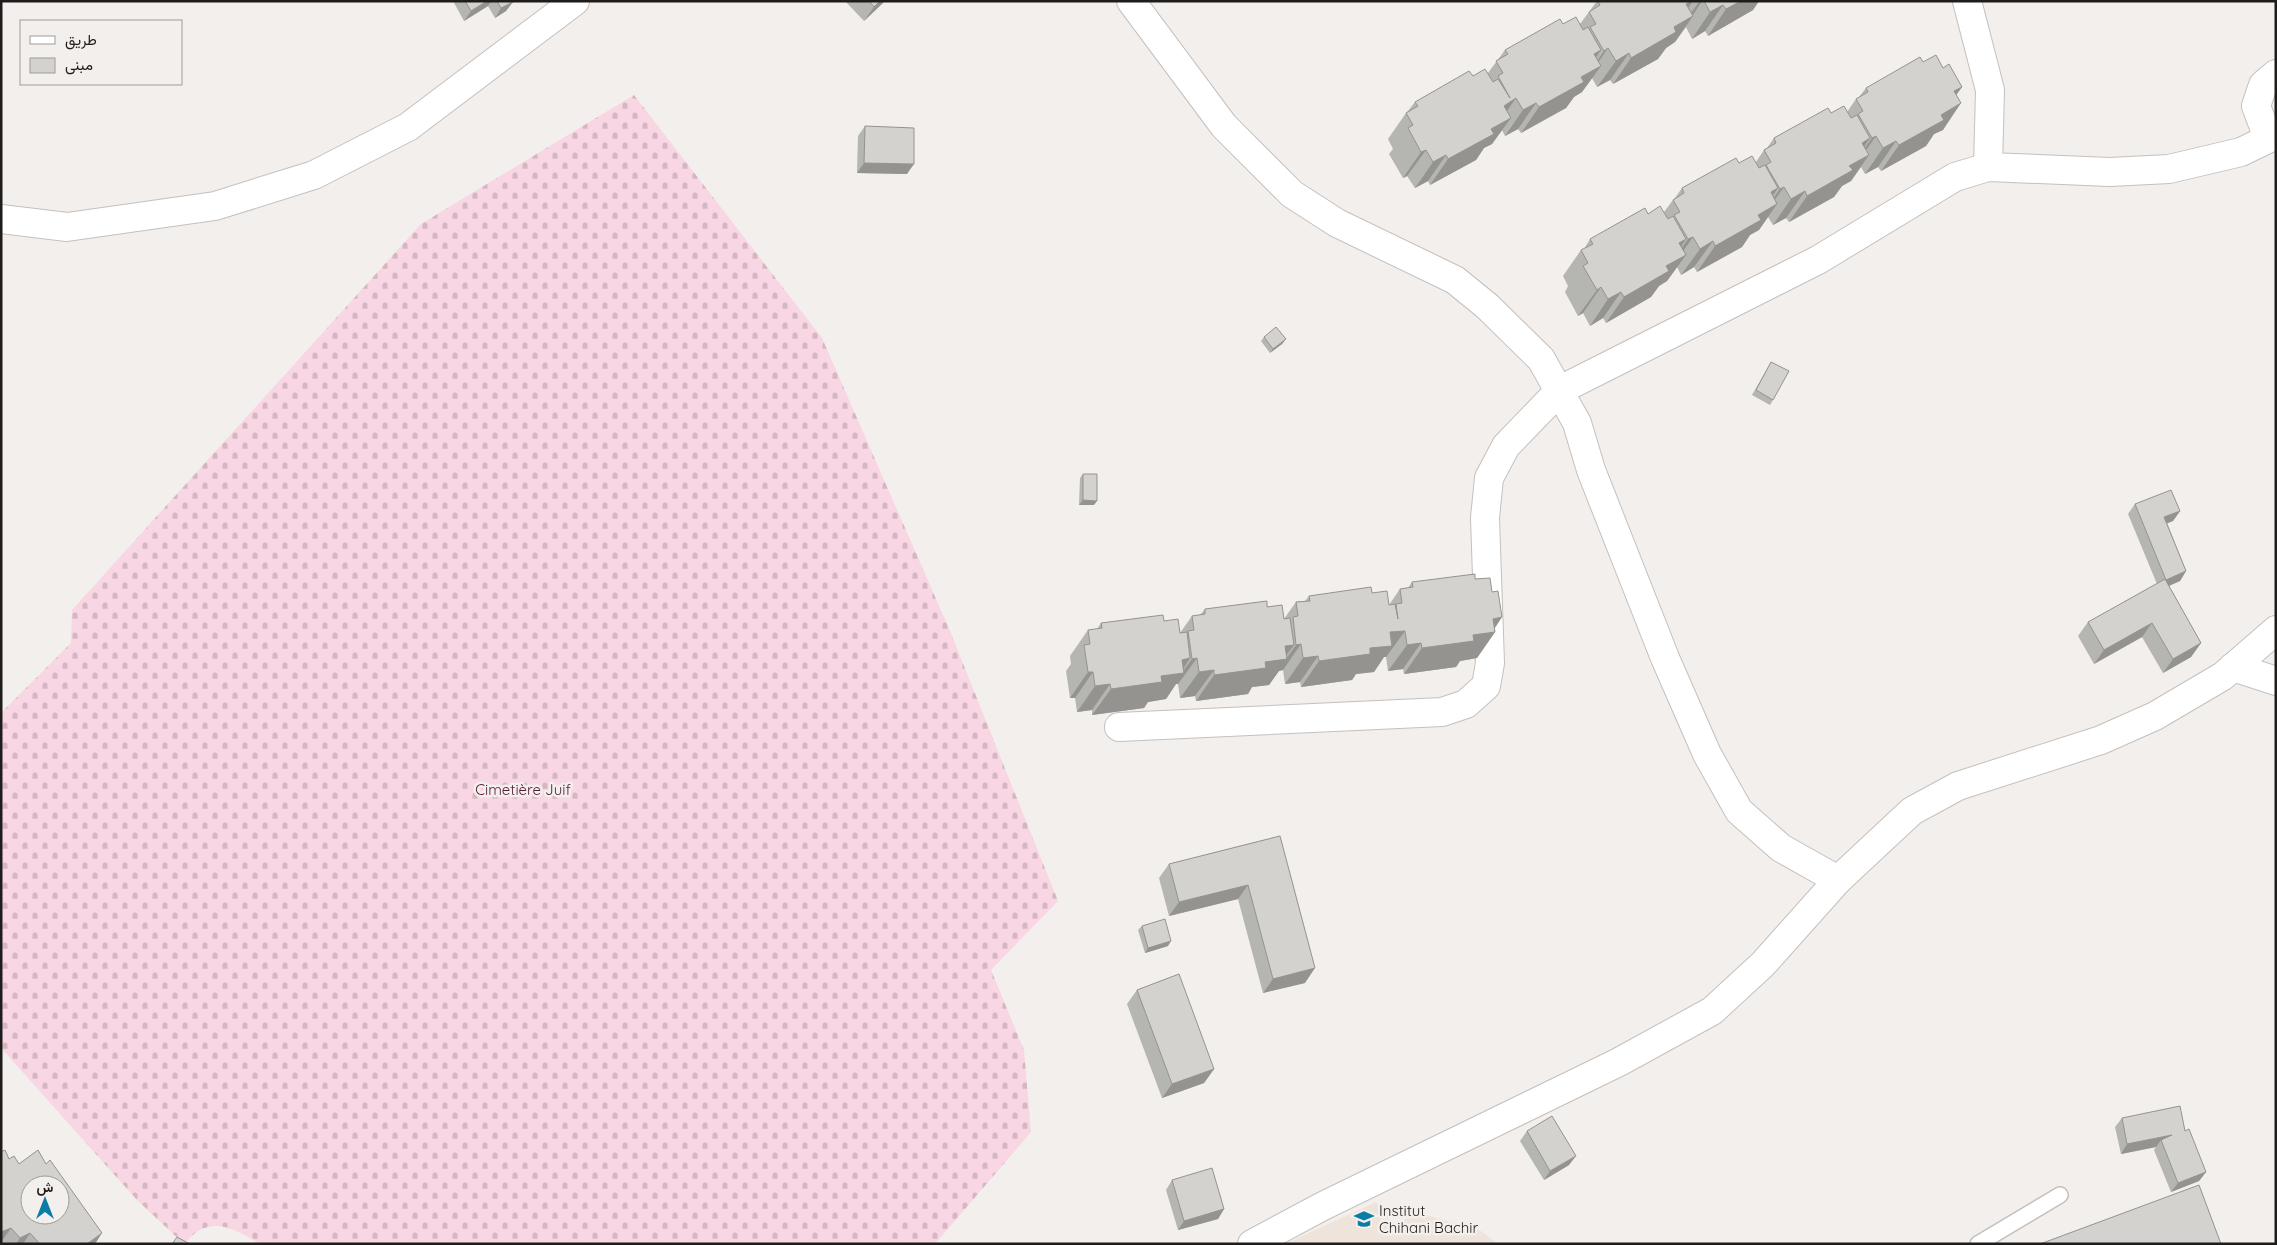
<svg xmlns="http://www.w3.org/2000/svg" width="2277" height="1245" font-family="Quicksand,Vazirmatn,sans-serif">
  <defs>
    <pattern id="cemetery-stones" width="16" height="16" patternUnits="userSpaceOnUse" patternTransform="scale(1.25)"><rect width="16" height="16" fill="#f8d6e3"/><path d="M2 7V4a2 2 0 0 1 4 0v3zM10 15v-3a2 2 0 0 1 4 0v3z" fill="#d4b7c2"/></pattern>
  </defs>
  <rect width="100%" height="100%" fill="#f3efec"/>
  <polygon fill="#efe4dc" points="1376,1202 1395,1226 1416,1212 1481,1231 1498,1244 1285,1244"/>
  <path fill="url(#cemetery-stones)" d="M634,95L822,338L950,631L1058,901L991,970L1024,1050L1031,1132L935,1244H260C242,1233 219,1218 198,1231C193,1234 188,1240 184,1244L137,1200L1,1048V713L71,643L72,610L421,224Z"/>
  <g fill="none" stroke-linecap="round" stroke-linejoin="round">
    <defs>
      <polyline id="service" points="1978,1244 2060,1195"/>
      <g id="minor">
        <polyline points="1131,1 1224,126 1292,194 1337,223 1455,280 1487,306 1541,359 1577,423 1591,470 1665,658 1707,754 1739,811 1781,848 1838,880"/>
        <polyline points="1967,1 1990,90 1988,167"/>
        <polyline points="2268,138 2256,106 2263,85 2276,74"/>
        <polyline points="1,219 67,227 215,206 314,175 408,127 575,1"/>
        <polyline points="2233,667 2276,681"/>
        <polyline points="1119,727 1442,712 1466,704 1486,686 1490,663 1485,518 1489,478 1506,446 1560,390 1818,260 1955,177 1988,167 2110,172 2169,169 2241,152 2276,135"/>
      </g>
      <polyline id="secondary" points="1252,1244 1323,1206 1619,1062 1712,1011 1763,964 1838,880 1912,811 1958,786 2101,740 2155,716 2223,676 2276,630"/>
    </defs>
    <use href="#service" stroke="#c4c0bd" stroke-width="18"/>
    <use href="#minor" stroke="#c4c0bd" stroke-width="30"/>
    <use href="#secondary" stroke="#c4c0bd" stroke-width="30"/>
    <use href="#service" stroke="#fff" stroke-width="15"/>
    <use href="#minor" stroke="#fff" stroke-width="28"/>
    <use href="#secondary" stroke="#fff" stroke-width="28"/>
  </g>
  <g fill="#b5b5b1">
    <polygon points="453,1 513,1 506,11 495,18 488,6 464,21"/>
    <polygon points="845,1 885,1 864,21"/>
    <polygon points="1597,1 1759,1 1753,10 1708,36 1705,31 1692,39 1686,27 1675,42 1666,48 1658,59 1613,84 1610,80 1597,87 1592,78 1582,92 1574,97 1566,108 1521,133 1518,129 1505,136 1502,130 1492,144 1484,148 1476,160 1430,185 1428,181 1415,188 1407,176 1403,178 1389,154 1393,149 1388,139 1406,113 1408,111 1415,102 1473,76 1488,73 1505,50 1563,24 1580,24"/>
    <polygon points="1923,62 1943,68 1962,87 1956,95 1943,130 1934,134 1926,146 1881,171 1878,167 1865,174 1861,167 1851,181 1842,186 1834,197 1789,222 1786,218 1773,225 1768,217 1759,230 1750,235 1742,247 1697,272 1694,267 1681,275 1677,267 1667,281 1659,286 1651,297 1606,323 1603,318 1590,326 1583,313 1578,316 1565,292 1568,286 1563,276 1581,250 1584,249 1590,239 1648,214 1664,212 1673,200 1675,198 1682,188 1739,163 1756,162 1764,150 1767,148 1774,138 1831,113 1847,112 1856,99 1859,97 1866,88"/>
    <polygon points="865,126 907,174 857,173 858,136"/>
    <polygon points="1264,337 1286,339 1282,344 1270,353 1261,341"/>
    <polygon points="1771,362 1773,400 1770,405 1752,395"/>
    <polygon points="1083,474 1094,505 1079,505 1080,478"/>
    <polygon points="2135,504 2180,511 2173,521 2167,523 2186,571 2180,581 2169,586 2201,643 2191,657 2163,673 2142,637 2094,664 2078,636 2088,622 2157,584 2128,514"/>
    <polygon points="1475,579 1492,592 1502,617 1495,628 1495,632 1477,658 1460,661 1456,667 1404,674 1403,669 1388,671 1386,657 1384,657 1374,672 1356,674 1352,680 1301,687 1300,682 1285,684 1283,670 1279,671 1269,685 1252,687 1248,694 1196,701 1195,696 1180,698 1178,684 1176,684 1166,699 1148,702 1144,708 1092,715 1092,710 1077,712 1075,698 1070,698 1066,671 1071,664 1070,656 1088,630 1097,629 1101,623 1180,633 1192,616 1200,615 1205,609 1267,607 1284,619 1296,602 1305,601 1309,596 1372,593 1389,605 1400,589 1408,588 1412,582"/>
    <polygon points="1280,836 1305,983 1263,993 1238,899 1169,916 1159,878 1169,864"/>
    <polygon points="1142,926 1168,946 1145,953 1138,930"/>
    <polygon points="1137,990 1214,1069 1204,1083 1162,1098 1127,1004"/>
    <polygon points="2122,1118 2185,1131 2206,1172 2199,1181 2171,1192 2154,1150 2156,1147 2121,1154 2115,1127"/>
    <polygon points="1527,1131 1569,1165 1544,1180 1520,1141"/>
    <polygon points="1,1152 9,1159 19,1164 95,1244 1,1244"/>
    <polygon points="1172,1180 1224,1209 1218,1219 1178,1230 1166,1190"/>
  </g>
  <g fill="#949390">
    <polygon points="487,1 491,1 488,6 464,21 471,11"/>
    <polygon points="880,1 885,1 864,21 874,7"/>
    <polygon points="1692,1 1693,1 1676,26 1686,4"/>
    <polygon points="1701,1 1702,1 1691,18 1693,16 1675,42 1666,48 1658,59 1613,84 1631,58 1674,27 1686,20 1699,2"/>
    <polygon points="1741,1 1759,1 1753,10 1708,36 1726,9"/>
    <polygon points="513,2 506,11 495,18 501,8"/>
    <polygon points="1723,5 1705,31 1692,39 1710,12"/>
    <polygon points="1608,48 1593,70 1601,66 1582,92 1574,97 1566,108 1521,133 1539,107 1581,77 1589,73 1604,51"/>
    <polygon points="1601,50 1583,76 1594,54"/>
    <polygon points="1629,53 1610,80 1597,87 1616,61"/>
    <polygon points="1962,87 1943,113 1954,91"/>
    <polygon points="1516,98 1498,124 1504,106"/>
    <polygon points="1536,103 1518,129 1505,136 1523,110"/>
    <polygon points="1961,103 1943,130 1934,134 1926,146 1881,171 1899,145 1941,115"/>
    <polygon points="1511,118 1492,144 1484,148 1476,160 1430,185 1448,159 1491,129"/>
    <polygon points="1876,136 1859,160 1869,155 1851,181 1842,186 1834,197 1789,222 1807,196 1854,163 1872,138"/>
    <polygon points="1870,138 1852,165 1862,143"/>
    <polygon points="1896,141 1878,167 1865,174 1883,148"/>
    <polygon points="1426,150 1407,176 1403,178 1421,152"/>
    <polygon points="1446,155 1428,181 1415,188 1433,162"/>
    <polygon points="864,163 914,164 907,174 857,173"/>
    <polygon points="1784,187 1768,209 1777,204 1759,230 1750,235 1742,247 1697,272 1715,246 1771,192 1778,188 1760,214 1764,212 1780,189"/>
    <polygon points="1805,191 1786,218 1773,225 1791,199"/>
    <polygon points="1693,237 1676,261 1686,255 1667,281 1659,286 1651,297 1606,323 1624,297 1679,243 1686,239 1669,265 1671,263 1688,239"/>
    <polygon points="1713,241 1694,267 1681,275 1700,249"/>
    <polygon points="1601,287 1583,313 1578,316 1597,290"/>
    <polygon points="1621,292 1603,318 1590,326 1608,299"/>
    <polygon points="1286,339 1282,344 1270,353 1273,349"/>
    <polygon points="1083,500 1097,501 1094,505 1079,505"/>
    <polygon points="2180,511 2173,521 2158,527 2164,517"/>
    <polygon points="2186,571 2180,581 2159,590 2166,580"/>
    <polygon points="1502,617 1491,633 1495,632 1477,658 1460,661 1456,667 1404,674 1422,648 1473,635 1493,619"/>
    <polygon points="2152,623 2142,637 2094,664 2104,650"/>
    <polygon points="1405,631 1386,657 1384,657 1374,672 1356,674 1352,680 1301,687 1319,661 1390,632"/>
    <polygon points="1421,643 1403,669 1388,671 1407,645"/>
    <polygon points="2201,643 2191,657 2163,673 2173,659"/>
    <polygon points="1301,644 1283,670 1279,671 1269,685 1252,687 1248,694 1196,701 1214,675 1265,662 1285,646 1294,645 1283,660 1286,659 1296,645"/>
    <polygon points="1318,656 1300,682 1285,684 1303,658"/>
    <polygon points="1190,658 1180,674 1181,674 1192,659 1197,658 1178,684 1176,684 1166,699 1148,702 1144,708 1092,715 1111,689 1161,676 1182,660"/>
    <polygon points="1214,670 1195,696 1180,698 1199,672"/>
    <polygon points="1088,672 1093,672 1075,698 1070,698"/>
    <polygon points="1110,684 1092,710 1077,712 1095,686"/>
    <polygon points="1248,885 1238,899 1169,916 1179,902"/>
    <polygon points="1171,941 1168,946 1145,953 1148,948"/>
    <polygon points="1315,968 1305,983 1263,993 1273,979"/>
    <polygon points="1214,1069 1204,1083 1162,1098 1172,1084"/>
    <polygon points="2172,1135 2161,1140 2156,1147 2121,1154 2127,1144"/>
    <polygon points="1576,1156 1569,1165 1544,1180 1550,1171"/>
    <polygon points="2206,1172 2199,1181 2171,1192 2178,1183"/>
    <polygon points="1224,1209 1218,1219 1178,1230 1184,1221"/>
    <polygon points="11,1228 1,1242 1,1232"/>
    <polygon points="30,1233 23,1244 16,1244 20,1238"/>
    <polygon points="102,1233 95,1244 87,1244"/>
  </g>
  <g fill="#d3d2ce" stroke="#949390" fill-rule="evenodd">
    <polygon points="465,1 487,1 471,11"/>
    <polygon points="497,1 513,1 513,2 501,8"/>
    <polygon points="869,1 880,1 874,7"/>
    <polygon points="1598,1 1692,1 1686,4 1693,16 1674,27 1676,32 1631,58 1629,53 1616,61 1608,48 1604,51 1590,27 1596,24 1589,12 1600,5"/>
    <polygon points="1704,1 1741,1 1726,9 1723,5 1710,12"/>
    <polygon points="1576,17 1583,30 1588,27 1601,50 1594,54 1601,66 1581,77 1584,82 1539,107 1536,103 1523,110 1516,98 1504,106 1511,118 1491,129 1494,134 1448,159 1446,155 1433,162 1426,150 1421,152 1408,128 1413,125 1406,113 1418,106 1415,102 1469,71 1473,76 1485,69 1493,82 1498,79 1510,98 1498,76 1503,73 1496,61 1508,54 1505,50 1560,19 1563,24"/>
    <polygon points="1936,55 1943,68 1949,64 1962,87 1954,91 1961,103 1941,115 1944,120 1899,145 1896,141 1883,148 1876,136 1872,138 1858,114 1863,111 1856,99 1868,92 1866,88 1920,57 1923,62"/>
    <polygon points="1844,106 1851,118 1857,115 1870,138 1862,143 1869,155 1849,166 1853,170 1807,196 1805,191 1791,199 1784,187 1780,189 1766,165 1771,162 1764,150 1776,143 1774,138 1828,108 1831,113"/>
    <polygon points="865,126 914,128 914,164 864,163"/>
    <polygon points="1752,156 1759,168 1765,165 1778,188 1771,192 1777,204 1758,215 1761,220 1715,246 1713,241 1700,249 1693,237 1688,239 1674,215 1680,212 1673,200 1684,193 1682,188 1736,158 1739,163"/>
    <polygon points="1660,206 1668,219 1673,216 1686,239 1679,243 1686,255 1666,266 1669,271 1624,297 1621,292 1608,299 1601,287 1597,290 1583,266 1588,263 1581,250 1593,244 1590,239 1645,208 1648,214"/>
    <polygon points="1276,327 1286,339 1273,349 1264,337"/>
    <polygon points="1771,362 1789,371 1773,400 1756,390"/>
    <polygon points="1083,474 1097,474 1097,501 1083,500"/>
    <polygon points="2171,490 2180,511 2164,517 2186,571 2166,580 2135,504"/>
    <polygon points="1475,574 1475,579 1490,578 1492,592 1498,591 1502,617 1493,619 1495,632 1473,635 1474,641 1422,648 1421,643 1407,645 1405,631 1390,632 1392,646 1370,648 1370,654 1319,661 1318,656 1303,658 1301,644 1296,645 1293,617 1298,616 1296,602 1310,601 1309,596 1371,587 1372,593 1387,591 1389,605 1395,604 1398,619 1396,604 1402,603 1400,589 1413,587 1412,582"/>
    <polygon points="2165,579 2201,643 2173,659 2152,623 2104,650 2088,622"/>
    <polygon points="1267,601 1267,607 1282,605 1284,619 1290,618 1294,645 1285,646 1287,659 1265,662 1266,668 1214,675 1214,670 1199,672 1197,658 1192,659 1188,631 1194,630 1192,616 1205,614 1205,609"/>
    <polygon points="1163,615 1164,621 1178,619 1180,633 1187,632 1190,658 1182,660 1184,673 1161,676 1162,682 1111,689 1110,684 1095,686 1093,672 1088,672 1084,645 1090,644 1088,630 1102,628 1101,623"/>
    <polygon points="1280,836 1315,968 1273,979 1248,885 1179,902 1169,864"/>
    <polygon points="1165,919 1171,941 1148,948 1142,926"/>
    <polygon points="1179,974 1214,1069 1172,1084 1137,990"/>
    <polygon points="2180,1106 2185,1131 2189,1129 2206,1172 2178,1183 2161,1140 2172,1135 2127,1144 2122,1118"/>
    <polygon points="1552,1116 1576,1156 1550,1171 1527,1131"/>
    <path d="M5,1150L9,1159L14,1156L19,1164L38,1150L46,1164L50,1160L102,1233L87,1244H40L30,1233L20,1238L11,1228L1,1232V1152ZM30,1185H60V1215H30Z"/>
    <polygon points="1212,1168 1224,1209 1184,1221 1172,1180"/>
    <polygon points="2199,1185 2221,1244 2040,1244"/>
    <polygon points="177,1237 190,1244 172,1244"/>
  </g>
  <defs>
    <symbol id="university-bare" viewBox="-9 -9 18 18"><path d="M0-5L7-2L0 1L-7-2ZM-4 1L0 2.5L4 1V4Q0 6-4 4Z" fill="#0b7da5" stroke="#f3efec" stroke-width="2.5" paint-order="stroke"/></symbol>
  </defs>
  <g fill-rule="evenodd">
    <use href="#university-bare" x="1350" y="1205" width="28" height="28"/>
  </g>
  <g text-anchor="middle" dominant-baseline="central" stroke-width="5" stroke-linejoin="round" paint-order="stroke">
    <g font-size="15" fill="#551d39" stroke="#f3efec">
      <text x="523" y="789">Cimetière Juif</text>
    </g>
    <g font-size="15" fill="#1f1d1c" stroke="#f3efec" text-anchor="start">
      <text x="1379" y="1210">Institut<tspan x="1379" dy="17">Chihani Bachir</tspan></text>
    </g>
  </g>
  <rect width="2277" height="1245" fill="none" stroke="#1f1d1c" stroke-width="5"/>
  <rect x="20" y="20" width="162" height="65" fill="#f3efec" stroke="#9e9b99"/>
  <rect x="30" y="36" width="25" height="8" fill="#ffffff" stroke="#9e9b99"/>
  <text x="65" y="45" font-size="15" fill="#1f1d1c">طريق</text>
  <rect x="30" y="58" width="25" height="15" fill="#d3d2ce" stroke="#9e9b99"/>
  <text x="65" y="70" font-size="15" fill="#1f1d1c">مبنى</text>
  <g transform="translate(45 1200)"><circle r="24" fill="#f3efec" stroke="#9e9b99"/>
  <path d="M0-4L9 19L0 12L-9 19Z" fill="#0b7da5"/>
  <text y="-8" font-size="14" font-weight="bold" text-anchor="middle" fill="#1f1d1c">ش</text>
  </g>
</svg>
